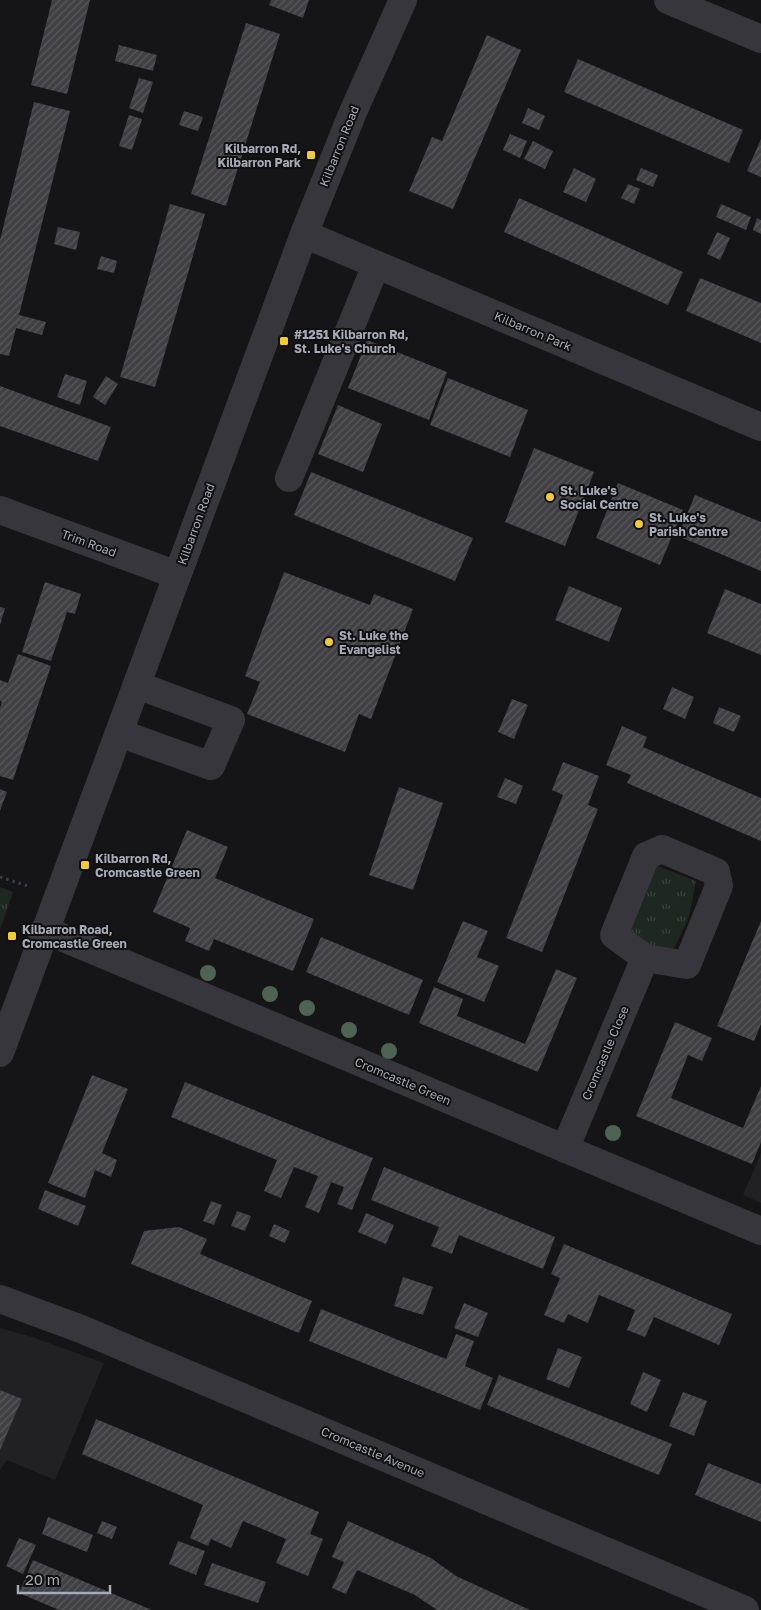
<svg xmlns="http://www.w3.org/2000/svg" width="761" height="1610" font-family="'Golos Text',sans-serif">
  <defs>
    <pattern id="grass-tufts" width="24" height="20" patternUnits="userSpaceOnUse" patternTransform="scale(1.25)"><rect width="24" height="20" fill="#1f2721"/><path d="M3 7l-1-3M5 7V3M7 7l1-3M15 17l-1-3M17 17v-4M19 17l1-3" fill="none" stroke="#3d443f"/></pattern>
    <pattern id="building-hatch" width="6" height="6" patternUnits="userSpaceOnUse" patternTransform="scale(1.25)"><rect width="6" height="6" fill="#3f3f44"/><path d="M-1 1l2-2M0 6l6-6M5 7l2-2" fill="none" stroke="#58585d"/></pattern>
  </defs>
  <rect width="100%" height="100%" fill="#151517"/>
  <g fill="#212124">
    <polygon points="761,1153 761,1203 743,1195"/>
    <polygon points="0,1328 32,1337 104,1363 55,1480 7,1460 0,1470"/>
  </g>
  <g fill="url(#grass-tufts)">
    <polygon points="657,866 696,881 689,917 669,959 622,939 637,893"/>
    <polygon points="0,887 13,892 0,930"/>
  </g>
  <g fill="url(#building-hatch)">
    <polygon points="52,0 90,0 67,94 31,85"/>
    <polygon points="271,0 309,0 303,18 269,5"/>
    <polygon points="246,23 280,34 226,206 191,194"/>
    <polygon points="487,35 521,50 453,209 409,191 432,137 442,141"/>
    <polygon points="119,45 157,55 153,71 115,61"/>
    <polygon points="578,59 743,130 729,163 564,92"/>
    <polygon points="139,78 153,82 143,113 129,108"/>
    <polygon points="34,102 70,111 19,315 46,322 42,335 16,328 9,356 0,354 0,240"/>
    <polygon points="528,108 545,116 539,130 522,123"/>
    <polygon points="184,111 203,117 198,131 179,125"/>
    <polygon points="129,115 142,119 132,150 119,146"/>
    <polygon points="510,134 527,141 520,158 503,150"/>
    <polygon points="761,139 761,177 747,171"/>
    <polygon points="533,141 553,151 545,169 524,159"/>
    <polygon points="574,168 596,179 586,202 563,192"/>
    <polygon points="641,168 658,175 653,187 636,180"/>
    <polygon points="628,184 640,189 634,204 621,198"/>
    <polygon points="519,198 683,272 668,305 504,232"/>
    <polygon points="170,204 205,214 155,387 120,377"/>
    <polygon points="721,204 751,217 746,230 716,217"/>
    <polygon points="757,218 761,220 761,234 753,230"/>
    <polygon points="58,227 80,232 76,250 54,244"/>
    <polygon points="717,232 730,238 720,260 707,254"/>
    <polygon points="101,256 117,261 114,273 97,269"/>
    <polygon points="700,278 761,303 761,343 686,311"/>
    <polygon points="367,340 447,372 429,420 348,388"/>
    <polygon points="65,374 87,381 80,405 57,397"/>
    <polygon points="106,376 118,384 105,405 93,397"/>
    <polygon points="448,378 528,410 510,457 430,425"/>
    <polygon points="0,386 111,427 98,461 0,426"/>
    <polygon points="338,405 382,424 363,472 318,454"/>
    <polygon points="534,448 594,472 565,546 505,522"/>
    <polygon points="311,472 473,538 455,581 294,515"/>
    <polygon points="618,483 683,510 660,565 596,538"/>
    <polygon points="695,495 761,522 761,571 678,536"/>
    <polygon points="284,572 370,605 374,594 413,609 371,719 359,714 345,752 247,714 260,682 245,676"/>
    <polygon points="45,582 81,594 75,614 67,612 51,661 22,652"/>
    <polygon points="569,586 622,608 609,642 555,620"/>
    <polygon points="725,589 761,604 761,655 707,633"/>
    <polygon points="0,607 5,608 0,625"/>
    <polygon points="18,654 51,666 13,780 0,776 0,708 2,702 0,701 0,680 8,683"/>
    <polygon points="672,687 694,697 685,719 663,709"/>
    <polygon points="512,699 528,705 514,739 498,732"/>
    <polygon points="719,707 741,716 734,732 713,723"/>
    <polygon points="622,726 647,737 643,747 761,798 761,841 627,783 631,775 606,765"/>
    <polygon points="563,762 599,776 588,805 598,809 542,952 506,938 563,795 552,790"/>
    <polygon points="505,778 523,786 516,804 497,797"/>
    <polygon points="399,787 443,803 413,890 369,875"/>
    <polygon points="0,789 7,792 0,811"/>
    <polygon points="187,830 228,847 215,878 314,919 293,971 214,939 209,951 185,941 190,928 153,912"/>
    <polygon points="463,921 488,931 477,957 499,966 484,1002 437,982"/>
    <polygon points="761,921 761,1024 754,1041 717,1026"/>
    <polygon points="321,937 423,980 409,1015 306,972"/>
    <polygon points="556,969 577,978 538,1072 419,1023 434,987 463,999 457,1016 525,1044"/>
    <polygon points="675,1022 712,1038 702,1061 688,1055 671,1098 743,1128 761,1086 761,1142 752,1164 636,1116"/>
    <polygon points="92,1075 128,1089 102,1153 117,1160 111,1177 95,1170 85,1198 48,1183"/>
    <polygon points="185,1082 373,1158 352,1210 337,1204 344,1187 331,1182 319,1213 305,1207 318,1176 294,1167 281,1198 264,1191 277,1160 171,1117"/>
    <polygon points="384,1167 555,1237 543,1269 459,1235 452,1254 431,1246 439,1227 371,1200"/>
    <polygon points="45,1190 86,1206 78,1226 38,1209"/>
    <polygon points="211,1201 222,1205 214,1225 203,1221"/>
    <polygon points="237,1211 251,1216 245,1231 231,1226"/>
    <polygon points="366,1213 394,1225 386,1244 358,1232"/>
    <polygon points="274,1224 290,1231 285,1243 269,1236"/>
    <polygon points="179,1227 207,1239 200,1254 312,1301 299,1333 131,1264 144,1231"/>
    <polygon points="564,1244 732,1314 719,1345 654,1317 645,1337 627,1330 635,1310 599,1295 588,1323 568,1314 564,1323 544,1315 560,1278 551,1274"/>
    <polygon points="403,1277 433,1287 423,1315 394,1306"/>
    <polygon points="464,1303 488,1313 478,1337 454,1328"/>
    <polygon points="321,1309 446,1359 456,1334 474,1341 465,1366 493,1378 480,1410 309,1341"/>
    <polygon points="558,1348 582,1357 569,1388 546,1379"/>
    <polygon points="643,1372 661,1380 647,1412 630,1404"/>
    <polygon points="499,1375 672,1444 659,1475 487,1405"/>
    <polygon points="0,1390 22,1399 0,1450"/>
    <polygon points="683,1392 707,1401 694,1436 669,1426"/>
    <polygon points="96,1419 319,1512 310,1534 323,1539 308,1576 276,1563 286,1539 243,1521 231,1548 211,1539 208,1546 190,1538 203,1505 82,1454"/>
    <polygon points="708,1463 761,1484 761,1522 695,1495"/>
    <polygon points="48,1517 93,1535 87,1552 42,1534"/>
    <polygon points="102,1521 117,1527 112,1539 97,1533"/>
    <polygon points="348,1521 431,1558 456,1576 530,1610 437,1610 415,1595 357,1570 346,1594 332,1588 344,1562 332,1557"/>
    <polygon points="19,1538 36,1545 23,1574 6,1566"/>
    <polygon points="178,1541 205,1551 196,1575 169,1564"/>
    <polygon points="33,1560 123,1598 152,1610 59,1610 19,1593"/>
    <polygon points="212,1563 266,1582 258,1603 204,1585"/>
  </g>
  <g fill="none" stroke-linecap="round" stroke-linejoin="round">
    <polyline stroke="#3c3d43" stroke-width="3" stroke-dasharray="2.5 4" stroke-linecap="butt" points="0,877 31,887"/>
    <g stroke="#36363c" stroke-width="28">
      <polyline points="668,0 761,39"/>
      <polyline points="304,234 761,427"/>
      <polyline points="289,478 376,265"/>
      <polyline points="0,510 177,575"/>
      <polyline points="119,733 211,766 231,720 137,685"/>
      <polygon points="662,849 716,872 719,886 687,965 645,958 614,935 646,856"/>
      <polyline points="45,930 761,1231"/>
      <polyline points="0,1053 304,234 353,112 403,0"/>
      <polyline points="565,1149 645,958"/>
      <polyline points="0,1299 81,1329 745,1610"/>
    </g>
  </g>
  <g fill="#4f6354">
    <circle cx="208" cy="973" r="8"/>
    <circle cx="270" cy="994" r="8"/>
    <circle cx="307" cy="1008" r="8"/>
    <circle cx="349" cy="1030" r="8"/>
    <circle cx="389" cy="1051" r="8"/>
    <circle cx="613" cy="1133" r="8"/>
  </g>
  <g fill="#f0cb34" stroke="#101012" stroke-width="2">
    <rect x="306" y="150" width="10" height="10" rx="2.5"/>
    <rect x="279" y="336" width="10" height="10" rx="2.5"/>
    <circle cx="550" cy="497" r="5"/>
    <circle cx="639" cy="524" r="5"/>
    <circle cx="329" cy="642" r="5"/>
    <rect x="80" y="860" width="10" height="10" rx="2.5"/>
    <rect x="7" y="931" width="10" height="10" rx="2.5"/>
  </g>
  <g text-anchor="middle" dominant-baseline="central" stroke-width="4" stroke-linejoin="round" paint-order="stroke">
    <g font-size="12" fill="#a7aab7" stroke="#101012">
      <text transform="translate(339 146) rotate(-68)">Kilbarron Road</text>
      <text transform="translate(533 331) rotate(23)">Kilbarron Park</text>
      <text transform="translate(196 524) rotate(-70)">Kilbarron Road</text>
      <text transform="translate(89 543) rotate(20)">Trim Road</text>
      <text transform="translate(605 1053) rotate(-67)">Cromcastle Close</text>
      <text transform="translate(403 1081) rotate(23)">Cromcastle Green</text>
      <text transform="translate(373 1452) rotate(23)">Cromcastle Avenue</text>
    </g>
    <g font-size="12" font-weight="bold" fill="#a7aab7" stroke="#101012" text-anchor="start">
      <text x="301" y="148" text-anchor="end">Kilbarron Rd,<tspan x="301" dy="14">Kilbarron Park</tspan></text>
      <text x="294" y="334">#1251 Kilbarron Rd,<tspan x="294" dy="14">St. Luke's Church</tspan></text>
      <text x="560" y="490">St. Luke's<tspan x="560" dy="14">Social Centre</tspan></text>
      <text x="649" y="517">St. Luke's<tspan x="649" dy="14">Parish Centre</tspan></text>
      <text x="339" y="635">St. Luke the<tspan x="339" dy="14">Evangelist</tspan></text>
      <text x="95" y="858">Kilbarron Rd,<tspan x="95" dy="14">Cromcastle Green</tspan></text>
      <text x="22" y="929">Kilbarron Road,<tspan x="22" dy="14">Cromcastle Green</tspan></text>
    </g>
  </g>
  <path d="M18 1585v8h92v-8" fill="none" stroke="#a7aab7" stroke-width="2.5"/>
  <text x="25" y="1585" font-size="15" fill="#a7aab7" stroke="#101012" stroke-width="4" paint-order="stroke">20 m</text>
</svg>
